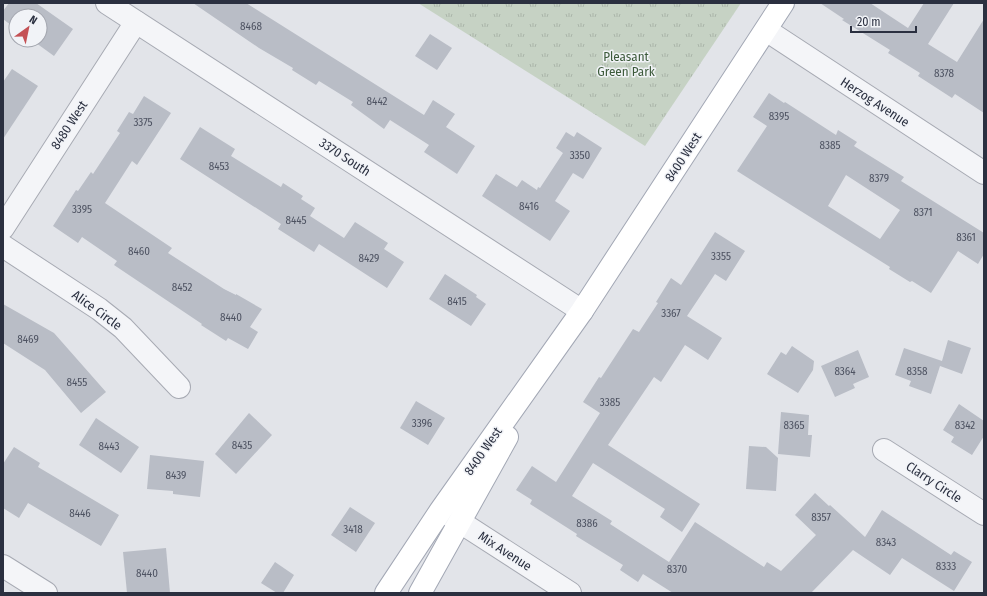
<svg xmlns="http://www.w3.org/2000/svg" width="987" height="596" font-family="'Fira Sans Condensed',sans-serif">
  <defs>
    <pattern id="grass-tufts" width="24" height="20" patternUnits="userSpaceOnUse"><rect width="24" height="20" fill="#c6d2c4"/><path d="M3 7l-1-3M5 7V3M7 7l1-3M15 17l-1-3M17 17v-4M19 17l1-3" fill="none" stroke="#aab5a9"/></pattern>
  </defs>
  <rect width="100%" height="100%" fill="#e2e4e9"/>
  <polygon fill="url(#grass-tufts)" points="418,3 741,3 645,146"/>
  <g fill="#b9bdc6" fill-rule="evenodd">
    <polygon points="9,3 36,3 73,29 54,56 32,40 40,40 40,16 16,16 16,29 3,19 3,11"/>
    <polygon points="193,3 246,3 424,115 433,100 455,114 446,127 475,146 457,174 424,152 429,145 390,120 384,129 351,105 353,102 319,81 316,85 292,70 293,68 259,48"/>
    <polygon points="820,3 870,3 908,28 924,3 954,3 928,44 957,62 984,19 984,113 955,94 952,98 918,76 920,73 888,53 890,50 842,20 844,19"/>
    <polygon points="430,34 452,48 437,70 415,56"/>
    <polygon points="12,69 38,86 3,139 3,82"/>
    <path d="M769,93L784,103L785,102L836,135L838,130L857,142L854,146L904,177L901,181L984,233V254L978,264L958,251L931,293L912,281L910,282L889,269L890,267L737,171L767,126L753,117ZM846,175L900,210L880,239L828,206Z"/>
    <polygon points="144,96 171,113 137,165 132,161 105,203 172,248 168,253 224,289 236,295 236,294 262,309 250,327 258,332 248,349 228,338 226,341 201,325 202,324 114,265 117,261 82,237 78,243 53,226 76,190 78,191 91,172 93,174 120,133 117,131 129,112 133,114"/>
    <polygon points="200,127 235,149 231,156 281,187 283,183 303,196 301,199 315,208 310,216 344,238 355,222 388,243 384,249 404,262 387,288 319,244 314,252 278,229 281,224 180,159"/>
    <polygon points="566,132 574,137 577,132 602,148 583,179 573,173 555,201 570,211 550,241 482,196 496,174 517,187 522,180 537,190 538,187 540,188 563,153 556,148"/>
    <polygon points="715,232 745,251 726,281 715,274 687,316 722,338 708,360 685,345 661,382 654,377 608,445 700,504 682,532 660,517 665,509 593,463 572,496 612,521 610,524 669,562 695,522 764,567 767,562 781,571 816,535 795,515 815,493 829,506 830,505 865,537 882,510 951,555 954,551 972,562 954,591 902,558 890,575 853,550 811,593 673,593 643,574 638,582 620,570 623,565 576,536 577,534 530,504 532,500 516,490 532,466 556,482 600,413 583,402 599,377 601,378 633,329 639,332 658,303 656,302 671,278 681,285"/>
    <polygon points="445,274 477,295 476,297 486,304 471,326 429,299"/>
    <polygon points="3,304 54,333 106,392 81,413 45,370 3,343"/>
    <polygon points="948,340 971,348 962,374 940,366 931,394 909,386 911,381 895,375 904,348 942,361"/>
    <polygon points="792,346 814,361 813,370 798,393 767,374 781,352 786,355"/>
    <polygon points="858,350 869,377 853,384 855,388 835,397 821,366"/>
    <polygon points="416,401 445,418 428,445 400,428"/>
    <polygon points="959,404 984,421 984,436 972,455 951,442 954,437 943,430"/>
    <polygon points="781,412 809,415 808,435 812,435 810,457 778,454"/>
    <polygon points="249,413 272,435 236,474 215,454"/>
    <polygon points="96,418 139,447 121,473 79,445"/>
    <polygon points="749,446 766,447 778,458 776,491 746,489"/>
    <polygon points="14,447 40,463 38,467 119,515 101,546 28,503 19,518 3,508 3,464"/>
    <polygon points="150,455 204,461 200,497 173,494 173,491 147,489"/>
    <polygon points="350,507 375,523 356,552 331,535"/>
    <polygon points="166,548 170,593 127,593 123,552"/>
    <polygon points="275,562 294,575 283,593 277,593 261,583"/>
  </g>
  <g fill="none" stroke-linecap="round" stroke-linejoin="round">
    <defs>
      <g id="minor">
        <polyline points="107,3 582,311"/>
        <polyline points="766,30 984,173"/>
        <polyline points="3,228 136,22"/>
        <polyline points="3,246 99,309 123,328 179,387"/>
        <polyline points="884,450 984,514"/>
        <polyline points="443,511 570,593"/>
        <polyline points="3,566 46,593"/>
      </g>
      <g id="major">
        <polyline points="386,593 441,510 582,311 783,3"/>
        <polyline points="420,593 507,437"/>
      </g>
    </defs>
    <use href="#minor" stroke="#a7aab3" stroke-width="24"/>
    <use href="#major" stroke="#a2a7b4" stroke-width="24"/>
    <use href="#minor" stroke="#f4f5f8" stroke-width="22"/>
    <use href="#major" stroke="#fff" stroke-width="22"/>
  </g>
  <g text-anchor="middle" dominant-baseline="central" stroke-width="3" stroke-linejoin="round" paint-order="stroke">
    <g font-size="11" fill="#4e5362">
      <text x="251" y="26">8468</text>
      <text x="944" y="73">8378</text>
      <text x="377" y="101">8442</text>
      <text x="779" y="116">8395</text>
      <text x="143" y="122">3375</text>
      <text x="830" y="145">8385</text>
      <text x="580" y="155">3350</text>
      <text x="219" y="166">8453</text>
      <text x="879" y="178">8379</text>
      <text x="529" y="206">8416</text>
      <text x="82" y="209">3395</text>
      <text x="923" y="212">8371</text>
      <text x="296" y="220">8445</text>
      <text x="966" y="237">8361</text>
      <text x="139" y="251">8460</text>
      <text x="721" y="256">3355</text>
      <text x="369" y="258">8429</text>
      <text x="182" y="287">8452</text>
      <text x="457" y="301">8415</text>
      <text x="671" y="313">3367</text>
      <text x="231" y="317">8440</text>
      <text x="28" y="339">8469</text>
      <text x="845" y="371">8364</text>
      <text x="917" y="371">8358</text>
      <text x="77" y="382">8455</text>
      <text x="610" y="402">3385</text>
      <text x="422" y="423">3396</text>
      <text x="794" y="425">8365</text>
      <text x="965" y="425">8342</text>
      <text x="242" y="445">8435</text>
      <text x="109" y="446">8443</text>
      <text x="176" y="475">8439</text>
      <text x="80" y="513">8446</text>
      <text x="821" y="517">8357</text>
      <text x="587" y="523">8386</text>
      <text x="353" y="529">3418</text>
      <text x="886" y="542">8343</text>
      <text x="946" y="566">8333</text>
      <text x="677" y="569">8370</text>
      <text x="147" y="573">8440</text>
    </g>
    <g font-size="13" fill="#3c5a3a" stroke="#f1f3f7">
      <text x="626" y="56">Pleasant<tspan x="626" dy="15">Green Park</tspan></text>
    </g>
    <g font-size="13" fill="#2b3040" stroke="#f1f3f7">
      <text transform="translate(875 102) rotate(33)">Herzog Avenue</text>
      <text transform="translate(69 125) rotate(-57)">8480 West</text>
      <text transform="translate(345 157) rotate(33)">3370 South</text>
      <text transform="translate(683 157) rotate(-57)">8400 West</text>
      <text transform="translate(97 310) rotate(36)">Alice Circle</text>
      <text transform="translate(483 451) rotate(-55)">8400 West</text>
      <text transform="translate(934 482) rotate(33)">Clarry Circle</text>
      <text transform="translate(505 551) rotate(33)">Mix Avenue</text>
    </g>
  </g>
  <rect width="987" height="596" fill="none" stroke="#2b3040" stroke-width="8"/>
  <g transform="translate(28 28) rotate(33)"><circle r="19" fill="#f1f3f7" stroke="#a2a5ae"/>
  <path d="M0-3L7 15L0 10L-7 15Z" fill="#c45155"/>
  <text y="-6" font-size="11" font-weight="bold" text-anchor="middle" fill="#2b3040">N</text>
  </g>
  <path d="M851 26v6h65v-6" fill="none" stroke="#2b3040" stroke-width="2"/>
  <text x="857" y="26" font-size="12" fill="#2b3040" stroke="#f1f3f7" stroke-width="3" paint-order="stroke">20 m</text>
</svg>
